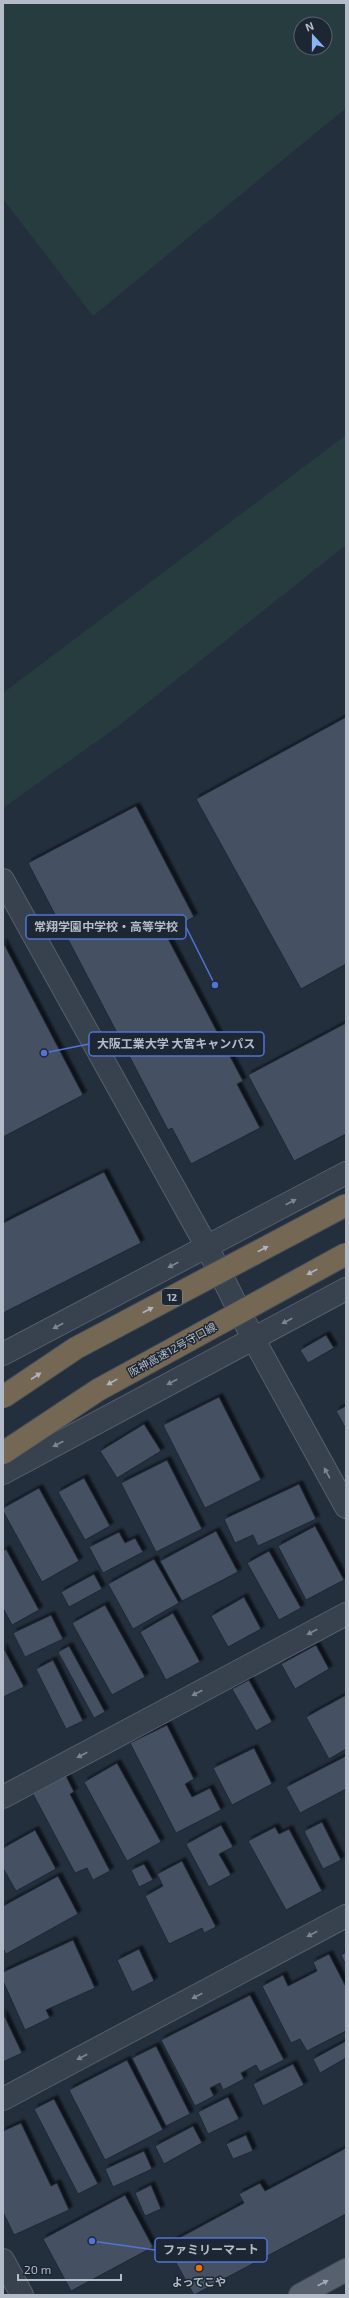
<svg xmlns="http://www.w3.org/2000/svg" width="349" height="2298" font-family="'Exo 2','Noto Sans JP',sans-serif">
  <defs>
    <filter id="shadow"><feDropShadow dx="3.5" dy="-3.5" stdDeviation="1" flood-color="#0009"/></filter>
  </defs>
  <rect width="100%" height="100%" fill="#242f3e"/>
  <g fill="#263c3f" fill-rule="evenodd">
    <path d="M3,3H346V108L93,316L3,199ZM301,24H325V48H301Z"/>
    <polygon points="346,435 346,545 117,727 3,808 3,693"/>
  </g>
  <g fill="#455162" stroke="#1f2835" filter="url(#shadow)">
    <polygon points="346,717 346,964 301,989 196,799"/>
    <polygon points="136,806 194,917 165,933 243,1081 237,1084 260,1128 191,1164 172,1128 168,1130 28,863"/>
    <polygon points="3,942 83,1095 3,1137"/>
    <polygon points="346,1023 346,1134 294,1161 248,1075"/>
    <polygon points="104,1172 141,1243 3,1313 3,1223"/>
    <polygon points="326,1335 334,1348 308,1363 300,1350"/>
    <polygon points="219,1397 261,1480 205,1508 163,1425"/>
    <polygon points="346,1406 346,1429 336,1411"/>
    <polygon points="144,1424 161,1451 117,1478 100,1451"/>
    <polygon points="167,1460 202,1529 156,1552 121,1483"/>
    <polygon points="84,1478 110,1526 85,1540 58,1492"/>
    <polygon points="299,1484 316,1519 258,1546 253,1535 235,1543 224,1519"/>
    <polygon points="39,1488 79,1561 42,1582 3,1511 3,1508"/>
    <polygon points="315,1526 344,1580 306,1600 278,1546"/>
    <polygon points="216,1531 238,1572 182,1601 160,1561"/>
    <polygon points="119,1532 125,1543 135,1538 143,1552 103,1573 89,1547"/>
    <polygon points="6,1549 39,1610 12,1625 3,1608 3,1551"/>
    <polygon points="269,1551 301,1608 279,1620 247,1563"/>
    <polygon points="154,1559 179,1603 133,1629 108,1584"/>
    <polygon points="94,1574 102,1589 69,1607 61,1592"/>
    <polygon points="244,1597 261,1629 228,1647 211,1616"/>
    <polygon points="105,1605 145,1677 112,1695 72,1623"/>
    <polygon points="173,1613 200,1662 166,1680 140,1632"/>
    <polygon points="51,1615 63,1639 25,1657 13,1633"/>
    <polygon points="316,1645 329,1669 295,1689 281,1664"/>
    <polygon points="69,1646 105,1712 94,1718 58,1652"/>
    <polygon points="3,1647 24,1687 3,1697"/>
    <polygon points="53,1660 83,1721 66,1729 36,1669"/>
    <polygon points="249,1680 272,1722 256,1731 232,1689"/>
    <polygon points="346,1695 346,1749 329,1759 306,1717"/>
    <polygon points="167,1725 194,1779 185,1784 192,1797 210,1788 221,1810 176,1833 130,1743"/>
    <polygon points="254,1748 272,1784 232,1805 213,1768"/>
    <polygon points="346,1756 346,1789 300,1813 286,1787"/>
    <polygon points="117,1763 161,1842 127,1861 84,1782"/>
    <polygon points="66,1776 74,1792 70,1794 110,1871 93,1880 87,1868 75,1873 33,1794"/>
    <polygon points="322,1822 341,1860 323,1869 304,1831"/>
    <polygon points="221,1825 233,1847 219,1854 231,1875 209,1887 186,1844"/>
    <polygon points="275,1827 279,1834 289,1829 322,1891 286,1910 248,1841"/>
    <polygon points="35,1830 56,1869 16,1891 3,1868 3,1848"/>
    <polygon points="182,1861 216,1927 204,1933 202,1928 169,1944 145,1896 163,1886 157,1874"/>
    <polygon points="144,1864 153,1880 139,1887 131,1870"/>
    <polygon points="58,1876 78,1914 6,1954 3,1949 3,1906"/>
    <polygon points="73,1940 95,1988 46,2010 50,2018 25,2030 3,1981 3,1972"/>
    <polygon points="139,1949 154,1981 132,1992 117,1960"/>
    <polygon points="346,1952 346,1965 341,1955"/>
    <polygon points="329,1954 346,1987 346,2031 307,2051 300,2039 291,2043 262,1986 283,1975 288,1986 317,1971 313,1962"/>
    <polygon points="250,1995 284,2060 260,2072 256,2065 241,2073 244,2079 223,2090 220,2083 210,2088 214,2096 195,2106 161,2040"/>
    <polygon points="3,2013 22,2053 3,2062"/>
    <polygon points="346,2041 346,2058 320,2073 313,2059"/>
    <polygon points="156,2046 190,2114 166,2126 132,2058"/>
    <polygon points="127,2060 163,2130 105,2160 69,2090"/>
    <polygon points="293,2064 304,2085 263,2106 253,2084"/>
    <polygon points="228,2097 239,2119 208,2134 198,2112"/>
    <polygon points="54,2099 98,2184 78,2194 34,2109"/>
    <polygon points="21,2123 51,2186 57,2183 69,2210 14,2235 3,2212 3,2131"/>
    <polygon points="193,2126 202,2143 164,2164 155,2146"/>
    <polygon points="246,2135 253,2151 233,2159 226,2144"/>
    <polygon points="346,2148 346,2214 194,2295 166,2245 244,2203 239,2194 260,2183 265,2191"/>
    <polygon points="144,2151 152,2169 113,2187 105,2169"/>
    <polygon points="151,2185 161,2209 145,2216 135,2193"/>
    <polygon points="125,2195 153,2247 71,2291 43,2239"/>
  </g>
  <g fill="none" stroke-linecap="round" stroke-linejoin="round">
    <defs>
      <g id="minor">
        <polyline points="3,880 207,1247 253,1338 346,1507"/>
        <polyline points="3,1354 346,1173"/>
        <polyline points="3,1473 346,1289"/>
        <polyline points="3,1797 346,1614"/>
        <polyline points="3,2099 346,1916"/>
        <polyline points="3,2260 22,2295"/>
      </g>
      <polyline id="major" points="300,2295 346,2270"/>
    </defs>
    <use href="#minor" stroke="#565f6c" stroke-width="24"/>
    <use href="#major" stroke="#414a57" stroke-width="24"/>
    <use href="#minor" stroke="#38414e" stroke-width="22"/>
    <use href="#major" stroke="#56606e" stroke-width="22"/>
    <defs>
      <g id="highway-bridge">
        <polyline points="3,1397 76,1348 346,1205"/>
        <polyline points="3,1453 98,1390 346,1254"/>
      </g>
    </defs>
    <use href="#highway-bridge" stroke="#434c59" stroke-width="24" stroke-linecap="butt"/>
    <use href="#highway-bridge" stroke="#746855" stroke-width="22"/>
  </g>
  <defs><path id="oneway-solid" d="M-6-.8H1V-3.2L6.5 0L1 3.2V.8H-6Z"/></defs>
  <g fill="#7c8592">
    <use href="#oneway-solid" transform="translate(291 1202) rotate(-28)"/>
    <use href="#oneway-solid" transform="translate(173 1265) rotate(152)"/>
    <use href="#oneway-solid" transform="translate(287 1321) rotate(152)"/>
    <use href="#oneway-solid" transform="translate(58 1326) rotate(152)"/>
    <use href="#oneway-solid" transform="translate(172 1382) rotate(152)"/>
    <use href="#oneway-solid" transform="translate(58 1444) rotate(152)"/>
    <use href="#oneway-solid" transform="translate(327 1473) rotate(-119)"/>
    <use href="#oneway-solid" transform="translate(312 1632) rotate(152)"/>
    <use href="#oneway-solid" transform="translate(197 1693) rotate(152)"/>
    <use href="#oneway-solid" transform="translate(82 1755) rotate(152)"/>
    <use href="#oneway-solid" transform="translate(312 1934) rotate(152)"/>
    <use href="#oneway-solid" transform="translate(197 1996) rotate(152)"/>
    <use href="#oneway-solid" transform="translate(82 2057) rotate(152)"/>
  </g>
  <g fill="#aeb4bd">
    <use href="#oneway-solid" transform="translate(263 1249) rotate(-28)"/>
    <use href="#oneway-solid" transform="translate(312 1272) rotate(152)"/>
    <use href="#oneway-solid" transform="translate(148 1310) rotate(-28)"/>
    <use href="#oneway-solid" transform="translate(36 1376) rotate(-33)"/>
    <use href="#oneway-solid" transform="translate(112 1382) rotate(151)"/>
  </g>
  <use fill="#a1aab7" href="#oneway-solid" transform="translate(323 2283) rotate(-28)"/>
  <circle fill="#e8710a" stroke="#1d2633" stroke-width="1.5" cx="199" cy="2268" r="4"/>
  <g text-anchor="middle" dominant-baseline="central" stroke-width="3" stroke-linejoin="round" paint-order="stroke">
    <rect fill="#1d2633" stroke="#878f9c" stroke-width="1" x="162" y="1289" width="20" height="16" rx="3"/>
    <g font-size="10" font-weight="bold" fill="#b4bcc9">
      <text x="172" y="1297">12</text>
    </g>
    <g font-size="11" fill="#b4bcc9" stroke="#1d2633">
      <text transform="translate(172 1349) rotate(-29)">阪神高速12号守口線</text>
    </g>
    <g font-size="11" font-weight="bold" fill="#b4bcc9" stroke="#1d2633">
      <text x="199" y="2281">よってこや</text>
    </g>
  </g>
  <path fill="none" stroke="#5274d3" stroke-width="1.5" d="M215 985L186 927M44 1053L89 1044M92 2241L155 2250"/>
  <g fill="#5274d3" stroke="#1d2633" stroke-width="1.5">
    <circle cx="215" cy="985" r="4"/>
    <circle cx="44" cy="1053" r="4"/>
    <circle cx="92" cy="2241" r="4"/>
  </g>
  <g fill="#1d2633" stroke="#5274d3" stroke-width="1.5">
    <rect x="26" y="915" width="160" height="24" rx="4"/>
    <rect x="89" y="1032" width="175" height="24" rx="4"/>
    <rect x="155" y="2238" width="112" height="24" rx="4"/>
  </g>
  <g font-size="12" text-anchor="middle" font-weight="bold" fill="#b4bcc9">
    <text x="106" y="931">常翔学園中学校・高等学校</text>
    <text x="176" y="1048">大阪工業大学 大宮キャンパス</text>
    <text x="211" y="2254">ファミリーマート</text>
  </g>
  <rect width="349" height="2298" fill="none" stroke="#b4bcc9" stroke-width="8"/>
  <g transform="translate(313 36) rotate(339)"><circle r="19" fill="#1d2633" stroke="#59626f"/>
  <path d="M0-3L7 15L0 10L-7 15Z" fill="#8ab4f8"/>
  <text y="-6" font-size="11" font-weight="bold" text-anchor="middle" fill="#b4bcc9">N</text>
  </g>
  <path d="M18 2274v6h103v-6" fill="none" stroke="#b4bcc9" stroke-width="2"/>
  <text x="24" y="2274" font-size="12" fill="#b4bcc9" stroke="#1d2633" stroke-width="3" paint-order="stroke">20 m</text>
</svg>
